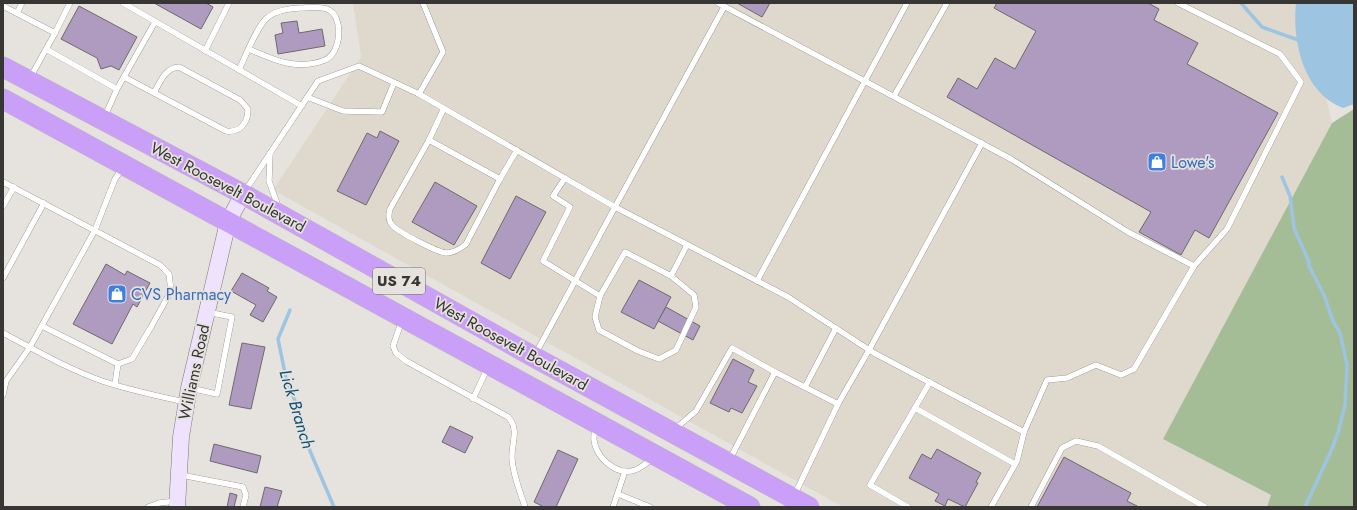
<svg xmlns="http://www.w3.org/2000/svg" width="1357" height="510" font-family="Jost,sans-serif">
  <rect width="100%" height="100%" fill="#e6e3de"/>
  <polygon fill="#dfd9cd" points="353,3 1304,3 1332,123 1163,439 1271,495 1267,507 843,507 273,190 361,57"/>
  <polygon fill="#a5bd97" points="1354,109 1354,507 1267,507 1271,495 1163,439 1332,123"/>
  <path fill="#9dc4e1" d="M1296,3H1354V104L1343,108C1303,93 1292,41 1296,3Z"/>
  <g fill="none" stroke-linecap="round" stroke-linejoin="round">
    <g stroke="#9dc4e1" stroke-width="3.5">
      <polyline points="1241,3 1262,27 1301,41"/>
      <polyline points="1282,177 1290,196 1294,228 1309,262 1309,266 1324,295 1333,321 1340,333 1347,365 1345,405 1338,433 1331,451 1305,507"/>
      <polyline points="290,310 278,339 286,378 299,411 310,451 334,507"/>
    </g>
  </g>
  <g fill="#b09bc0" stroke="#6c6a6e">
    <polygon points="154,3 206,3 213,7 201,29"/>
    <polygon points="737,3 770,3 762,17"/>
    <polygon points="997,3 1148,3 1159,9 1154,20 1198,43 1187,64 1278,113 1209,238 1195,230 1181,255 1139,232 1151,212 947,97 958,78 977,89 995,58 1015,69 1036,31 994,8"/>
    <polygon points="79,6 137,37 119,70 111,66 101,69 97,58 61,39"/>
    <polygon points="297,21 299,33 322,29 325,46 278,54 275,35 283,33 281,23"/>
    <polygon points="380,131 399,141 366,205 337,191 367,133 377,138"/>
    <polygon points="435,182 477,206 454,245 412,222"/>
    <polygon points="516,196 546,212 510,279 481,263"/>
    <polygon points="106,264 125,275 127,271 150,283 137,307 133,304 112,344 73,324"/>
    <polygon points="242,273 269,288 267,291 277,297 263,322 250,315 256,305 231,291"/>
    <polygon points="639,280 671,297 654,329 621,312"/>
    <polygon points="666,307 700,326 693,340 658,321"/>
    <polygon points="242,343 265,347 251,409 229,405"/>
    <polygon points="733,359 754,370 748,382 757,386 742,413 731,408 729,412 710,403"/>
    <polygon points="450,426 473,437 465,453 442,442"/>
    <polygon points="214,444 261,456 257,473 210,461"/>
    <polygon points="937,449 981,473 976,482 978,483 965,507 948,499 945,506 935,501 939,494 909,478 922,454 931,459"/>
    <polygon points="558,450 578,459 556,507 544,507 534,502"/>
    <polygon points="1064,457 1131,493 1127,501 1139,507 1037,507"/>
    <polygon points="265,487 282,491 277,507 260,507"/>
    <polygon points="230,493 237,495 234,507 227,507"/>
  </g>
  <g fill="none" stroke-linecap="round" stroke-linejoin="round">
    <defs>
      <g id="lane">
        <polyline points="123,3 302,106"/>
        <polyline points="1178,3 1280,54 1301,82 1227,229 1194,266"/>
        <polyline points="3,6 55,33 30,78"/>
        <polyline points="17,13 22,3"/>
        <polyline points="55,33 70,3"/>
        <polyline points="46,49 117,89"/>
        <polyline points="205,51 229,3"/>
        <path d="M239,70C245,57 258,24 268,17C277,10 289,9 300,8C308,8 319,6 327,9C344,15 342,53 325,60C297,71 274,60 249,49"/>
        <path d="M124,77L226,131C240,133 248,123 248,109L240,100L179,67C165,68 160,82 154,93"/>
        <polyline points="419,94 615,207 724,7"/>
        <polyline points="894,96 947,3"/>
        <polyline points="307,97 343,111 382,112 394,83"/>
        <polyline points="444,108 429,140 500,179 517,150"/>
        <polyline points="105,116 117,89 155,22"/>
        <path d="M429,140L390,209C388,216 388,221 393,226C400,233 437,252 446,253C454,253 460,249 466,244L500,179"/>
        <polyline points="270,154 269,181 279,209"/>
        <polyline points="565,178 553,196 570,207 543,261 600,296 625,252 671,276 687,245"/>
        <polyline points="3,182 160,265 169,274 171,291 151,327 132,359 118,364 115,384"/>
        <polyline points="245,191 318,81 359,66 419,94 443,52 423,3"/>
        <polyline points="3,206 14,187"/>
        <polyline points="3,278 44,203"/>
        <polyline points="757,281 907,3"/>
        <polyline points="600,296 595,317 599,330 638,351 659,359 676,350 696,307 694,295 671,276"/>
        <path d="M402,320L393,346L396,353L406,361L508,417C520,429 511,444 512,459C513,475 520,491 525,507"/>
        <polyline points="42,326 118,364"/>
        <path d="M3,333C35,350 68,369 102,381C129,390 157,396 185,402"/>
        <polyline points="536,353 615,207 788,297 874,353 1024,432 1047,380 1067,378 1096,365 1121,375 1134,369 1194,266 1128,232 1011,159 718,3"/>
        <polyline points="805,387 836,328"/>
        <polyline points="190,388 217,394 232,317 207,312"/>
        <polyline points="3,395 6,381 30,347 95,230 115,179 122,169"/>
        <polyline points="473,399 488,367"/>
        <polyline points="915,408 1015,464"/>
        <path d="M598,427C597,429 595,433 594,435C592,455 616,477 635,470C641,468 648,462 653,458"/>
        <polyline points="675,429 696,411 732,348 775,372"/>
        <polyline points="730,459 775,372 838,404 869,350 982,143"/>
        <polyline points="181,475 243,487 246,495 243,507"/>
        <polyline points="618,494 650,507"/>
        <polyline points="794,496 838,404"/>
        <polyline points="148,507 159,503 176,501"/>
        <polyline points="613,507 625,471"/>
        <polyline points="908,507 870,485 930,382"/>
        <polyline points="991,507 1017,461 1024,432"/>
        <polyline points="1031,507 1062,448 1076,441 1098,446 1205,507"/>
      </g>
      <polyline id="secondary" points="177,507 181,437 189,388 228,222 243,194"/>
      <g id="highway">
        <polyline points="3,67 243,194 534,357 809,507"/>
        <polyline points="3,99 750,507"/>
      </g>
    </defs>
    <use href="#lane" stroke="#7b7974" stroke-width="6"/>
    <use href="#secondary" stroke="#7b7974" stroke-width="17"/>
    <use href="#highway" stroke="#bfbfbe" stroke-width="21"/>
    <use href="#lane" stroke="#fff" stroke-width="5.5"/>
    <use href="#secondary" stroke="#efe2fd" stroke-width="16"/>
    <use href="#highway" stroke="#ca9ff7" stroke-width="20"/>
  </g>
  <defs>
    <symbol id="shop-square" viewBox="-11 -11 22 22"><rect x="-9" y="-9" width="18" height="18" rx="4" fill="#3f7fe0" stroke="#e6e3de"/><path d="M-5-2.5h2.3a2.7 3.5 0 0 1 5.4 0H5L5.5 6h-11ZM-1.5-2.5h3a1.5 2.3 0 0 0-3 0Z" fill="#fff"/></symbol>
  </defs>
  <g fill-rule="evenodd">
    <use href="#shop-square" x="1146" y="151" width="22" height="22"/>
    <use href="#shop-square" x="106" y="283" width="22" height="22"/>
  </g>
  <g text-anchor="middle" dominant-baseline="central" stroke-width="3.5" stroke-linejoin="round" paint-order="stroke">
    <rect fill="#e6e3de" stroke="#6c6a67" stroke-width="1" x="373" y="268" width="52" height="26" rx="3"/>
    <g font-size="15" font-weight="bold" fill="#373634">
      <text x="399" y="281">US 74</text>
    </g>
    <g font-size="16" fill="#366cbe" stroke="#e6e3de" text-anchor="start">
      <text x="1171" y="162">Lowe's</text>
      <text x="131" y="294">CVS Pharmacy</text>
    </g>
    <g font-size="16" fill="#373634" stroke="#e6e3de">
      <text transform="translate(228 187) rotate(28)">West Roosevelt Boulevard</text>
      <text transform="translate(511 344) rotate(29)">West Roosevelt Boulevard</text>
      <text transform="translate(194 372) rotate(-78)">Williams Road</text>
    </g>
    <g font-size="17" font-style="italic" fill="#0f5177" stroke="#e6e3de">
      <text transform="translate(297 409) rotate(73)">Lick Branch</text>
    </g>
  </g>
  <rect width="1357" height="510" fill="none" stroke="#373634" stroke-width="8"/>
</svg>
